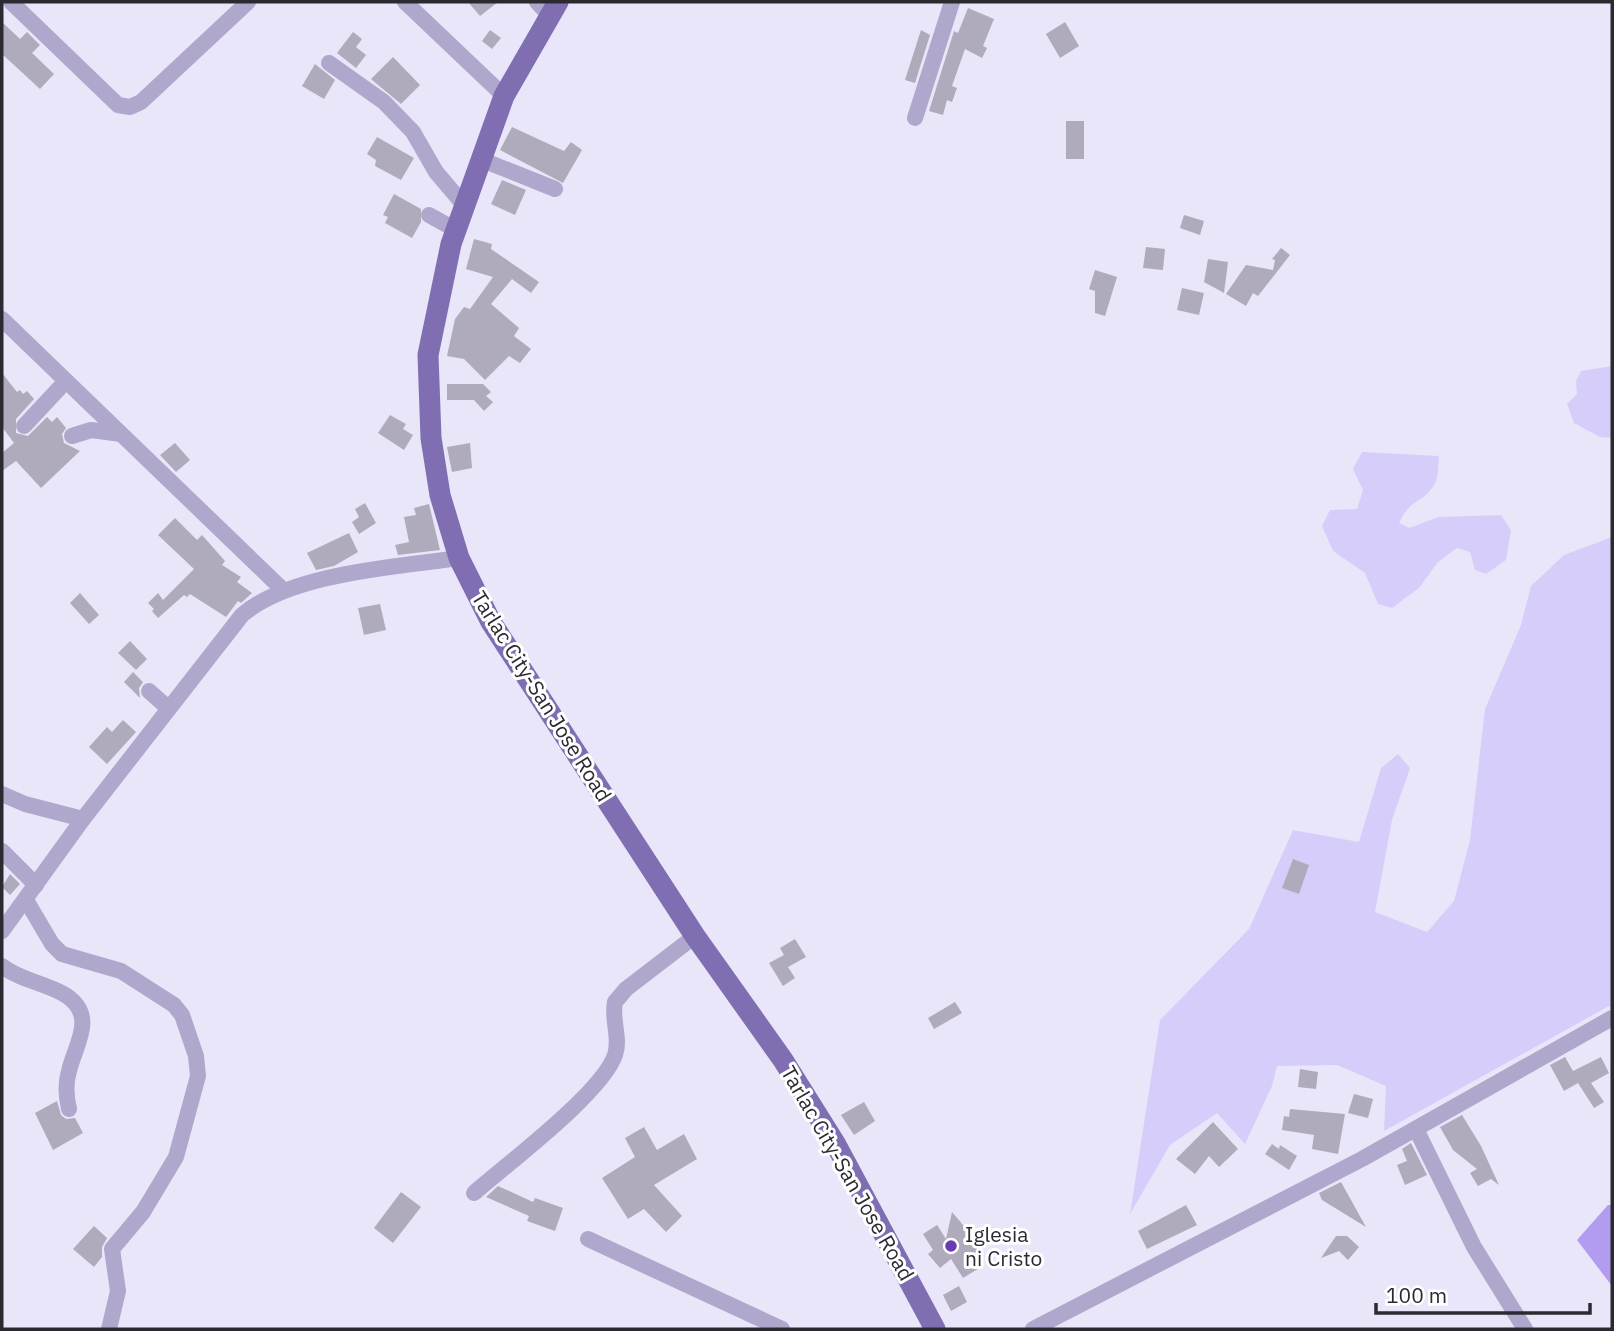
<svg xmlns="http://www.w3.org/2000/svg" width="1614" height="1331" font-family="'IBM Plex Sans',sans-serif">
  <rect width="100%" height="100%" fill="#eae6f9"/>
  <g fill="#d7cdfb">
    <polygon points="1612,366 1612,438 1600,437 1574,423 1567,404 1577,394 1576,381 1581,371"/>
    <path d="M1362,452L1439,456C1438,465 1439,477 1434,485C1424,503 1410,498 1399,523L1409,528L1439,517L1501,515L1511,530L1506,560L1486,574L1475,570L1470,552L1457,548L1438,562L1419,588L1392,608L1378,604L1365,573L1333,551L1322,526L1330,510L1357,509L1363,490L1353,469Z"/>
    <polygon points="1612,537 1612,1010 1609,1006 1384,1131 1386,1086 1337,1065 1277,1066 1272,1086 1245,1144 1217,1113 1170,1145 1130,1214 1160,1020 1249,929 1293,830 1359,842 1381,768 1398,754 1410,768 1392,820 1375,912 1427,932 1454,901 1470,840 1485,709 1521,625 1531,586 1564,555"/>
  </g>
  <polygon fill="#b19cf0" points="1608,1205 1612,1205 1612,1286 1577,1240"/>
  <g fill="#afabbc">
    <polygon points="468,2 498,2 480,16"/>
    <polygon points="968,8 994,19 983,46 987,48 982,58 965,49 952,86 957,88 952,102 947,100 943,115 929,111 954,31 958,33"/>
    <polygon points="2,22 20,39 27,32 40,45 32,53 54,74 40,89 2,54"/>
    <polygon points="1065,22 1079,46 1060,58 1046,34"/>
    <polygon points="490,30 501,38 492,49 482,41"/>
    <polygon points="921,30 930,35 915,83 905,80"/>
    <polygon points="353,32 362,39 356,47 366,55 356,68 337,53"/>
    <polygon points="393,57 420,85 401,104 371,79"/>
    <polygon points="315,64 335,80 324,99 302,86"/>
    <rect x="1066" y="121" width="18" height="38"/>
    <polygon points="512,127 564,151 571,142 582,150 563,183 500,150"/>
    <polygon points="377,137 414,158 401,180 375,166 376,160 367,154"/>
    <polygon points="502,180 526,190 515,215 491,204"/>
    <polygon points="394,194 421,209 421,222 412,238 385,223 388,217 383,215"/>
    <polygon points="1184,215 1204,221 1200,235 1180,228"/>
    <polygon points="474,239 492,244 491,249 539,282 531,293 512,279 491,304 519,328 514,336 531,349 520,363 509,356 485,380 464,359 447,356 455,319 464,307 470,309 493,277 466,269"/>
    <polygon points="1146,247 1165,249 1163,270 1143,268"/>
    <polygon points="1281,248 1290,255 1258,296 1253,293 1246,306 1226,294 1246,265 1273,270 1275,260 1272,259"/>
    <polygon points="1208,259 1228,262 1224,293 1204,282"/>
    <polygon points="1095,270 1117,277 1105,316 1095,313 1095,291 1089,289"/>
    <polygon points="1182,288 1204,293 1199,315 1177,310"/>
    <polygon points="2,373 17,392 20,390 23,394 27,391 34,399 16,419 16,433 28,436 47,417 52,422 57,417 66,428 62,434 64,443 80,451 41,488 16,461 2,471 2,453 14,443 2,427"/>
    <polygon points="447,384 483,384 491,392 486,396 493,402 484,411 474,400 447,400"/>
    <polygon points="390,415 406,424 403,429 413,435 404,450 378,433"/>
    <polygon points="175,443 190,460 176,472 160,455"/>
    <polygon points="470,443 472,468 452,472 447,447"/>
    <polygon points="365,503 376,523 359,534 352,522 359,517 355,509"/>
    <polygon points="429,504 440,550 398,555 395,545 409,542 404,517 416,515 414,508"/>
    <polygon points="175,518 197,540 202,535 225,561 222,565 241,577 237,582 252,593 241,603 238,601 226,617 190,594 187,597 184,595 158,618 152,611 154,609 148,603 158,593 163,600 194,569 158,535"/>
    <polygon points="349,533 358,552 334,566 316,570 307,553"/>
    <polygon points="80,593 99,615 89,624 70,603"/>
    <polygon points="380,604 386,630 364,635 358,608"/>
    <polygon points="130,641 147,659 136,670 118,653"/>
    <polygon points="133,672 143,682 139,688 140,698 124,682"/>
    <polygon points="123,720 136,732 107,764 89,747 107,727 112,732"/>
    <polygon points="1293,859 1309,865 1299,894 1282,888"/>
    <polygon points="10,874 20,884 10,895 2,887"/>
    <polygon points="795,939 806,957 788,967 795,978 783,986 769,963 784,955 780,948"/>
    <polygon points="955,1002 962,1013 934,1029 928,1018"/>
    <polygon points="1565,1057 1573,1071 1601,1057 1609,1073 1591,1083 1604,1102 1594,1108 1578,1083 1564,1091 1550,1065"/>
    <polygon points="1300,1069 1318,1072 1316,1089 1298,1087"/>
    <polygon points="1354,1094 1373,1099 1368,1118 1348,1113"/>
    <polygon points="57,1101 61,1115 66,1119 75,1118 83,1133 53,1150 35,1113"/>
    <polygon points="864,1102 875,1121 854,1135 841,1115"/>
    <polygon points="1290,1109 1345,1114 1338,1154 1312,1149 1314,1135 1282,1130 1284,1116 1289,1117"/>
    <polygon points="1462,1115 1481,1146 1499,1185 1491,1179 1478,1186 1470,1173 1477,1169 1453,1150 1440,1127"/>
    <polygon points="1213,1122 1238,1149 1219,1167 1209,1156 1195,1174 1176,1159"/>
    <polygon points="644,1127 657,1150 684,1134 697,1159 654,1185 682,1216 666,1232 644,1209 628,1219 602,1178 635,1157 625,1138"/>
    <polygon points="1411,1143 1427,1175 1405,1185 1397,1165 1407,1161 1402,1149"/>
    <polygon points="1272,1144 1279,1149 1280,1145 1297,1156 1289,1170 1265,1154"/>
    <polygon points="1341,1182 1366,1227 1322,1200 1319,1193"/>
    <polygon points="498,1186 533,1202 535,1198 563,1208 555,1231 527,1221 529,1216 486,1197"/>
    <polygon points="401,1192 421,1207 393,1243 374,1228"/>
    <polygon points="1186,1205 1197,1225 1147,1249 1138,1231"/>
    <polygon points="952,1212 980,1245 981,1267 963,1278 951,1259 940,1268 928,1254 933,1250 923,1234 937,1225 946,1239"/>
    <polygon points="94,1226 107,1238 102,1247 102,1257 94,1267 73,1249"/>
    <polygon points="1336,1236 1347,1236 1359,1247 1348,1260 1339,1251 1321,1258"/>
    <polygon points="959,1286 967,1302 951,1311 943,1295"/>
  </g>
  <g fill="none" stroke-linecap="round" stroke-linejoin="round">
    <g stroke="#afa7cc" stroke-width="16">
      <polyline points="11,2 118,105 130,107 141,102 248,2"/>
      <polyline points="405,2 504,96"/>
      <polyline points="537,2 550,16"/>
      <polyline points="329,63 384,102 413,132 436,172 464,205"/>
      <polyline points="915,118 952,2"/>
      <polyline points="480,159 555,189"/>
      <polyline points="429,215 456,230"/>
      <polyline points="2,319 282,589"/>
      <polyline points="24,426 66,381"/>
      <polyline points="72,436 91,430 121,434"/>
      <polyline points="149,691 168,708"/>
      <polyline points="2,794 25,804 83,819"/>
      <polyline points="2,851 36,885"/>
      <polyline points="26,900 52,944 62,954 121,971 174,1005 182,1015 196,1056 198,1076 176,1157 143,1212 112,1249 118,1291 109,1329"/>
      <path d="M2,931L83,819L242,615C291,573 396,567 459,558"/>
      <path d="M2,966C21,981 47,983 67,996C97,1017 75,1045 69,1071C65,1084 66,1096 69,1109"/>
      <polyline points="1416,1129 1474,1247 1525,1329"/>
      <path d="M474,1193C507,1164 602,1093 615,1055C621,1038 611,1020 615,1002L626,989L695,936"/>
      <polyline points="588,1239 782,1329"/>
      <polyline points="1033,1329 1362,1159 1612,1018"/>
    </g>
    <polyline stroke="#7f6eb1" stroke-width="21" points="558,2 504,96 451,244 428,355 431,438 440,495 459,558 491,622 695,936 783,1060 835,1143 935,1329"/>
  </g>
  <circle fill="#663bb3" stroke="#fff" stroke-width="2.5" cx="951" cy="1246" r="7"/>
  <g text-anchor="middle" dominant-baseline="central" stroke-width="6" stroke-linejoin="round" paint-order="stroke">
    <g font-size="21" fill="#2b2a30" stroke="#fff">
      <text transform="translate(542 696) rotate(58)">Tarlac City-San Jose Road</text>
      <text transform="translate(848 1173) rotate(60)">Tarlac City-San Jose Road</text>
    </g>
    <g font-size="21" fill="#2b2a30" stroke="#fff" text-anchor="start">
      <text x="965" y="1234">Iglesia<tspan x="965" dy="24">ni Cristo</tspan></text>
    </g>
  </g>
  <rect width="1614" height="1331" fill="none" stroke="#2b2a30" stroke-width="7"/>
  <path d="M1376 1303v10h214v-10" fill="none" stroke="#2b2a30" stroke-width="3.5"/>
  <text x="1386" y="1303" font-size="21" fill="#2b2a30" stroke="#ffffff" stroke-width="5" paint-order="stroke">100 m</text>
</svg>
